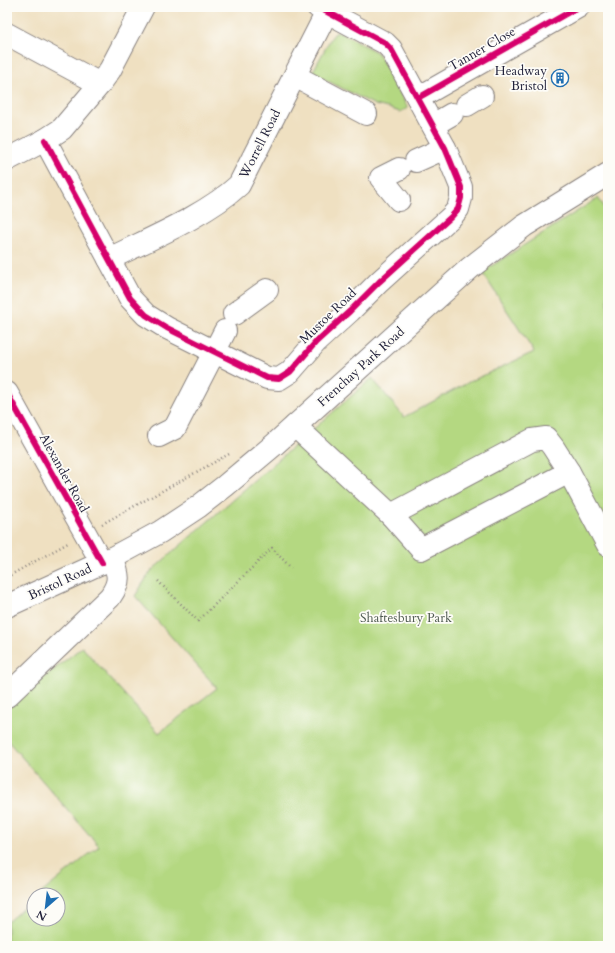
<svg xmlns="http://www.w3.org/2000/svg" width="615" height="953" font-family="Cardo,serif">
  <rect width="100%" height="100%" fill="#fdfcf7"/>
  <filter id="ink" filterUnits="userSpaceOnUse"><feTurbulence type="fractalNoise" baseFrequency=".025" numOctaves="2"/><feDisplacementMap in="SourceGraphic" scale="8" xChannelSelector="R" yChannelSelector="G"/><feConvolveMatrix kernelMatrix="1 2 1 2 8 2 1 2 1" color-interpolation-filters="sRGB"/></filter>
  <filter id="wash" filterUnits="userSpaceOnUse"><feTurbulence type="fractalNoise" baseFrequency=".012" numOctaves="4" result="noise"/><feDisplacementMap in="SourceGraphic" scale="16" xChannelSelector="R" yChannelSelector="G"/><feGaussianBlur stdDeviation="0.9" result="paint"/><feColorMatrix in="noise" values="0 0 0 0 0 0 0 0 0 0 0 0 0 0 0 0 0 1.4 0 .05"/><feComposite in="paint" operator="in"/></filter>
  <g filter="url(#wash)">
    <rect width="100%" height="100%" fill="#efe0c1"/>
    <g fill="#b4d881" stroke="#6b7d5e">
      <polygon points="340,32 378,53 408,108 400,112 388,108 375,105 312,73 331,38 335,33"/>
      <polygon points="598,198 608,212 608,946 7,946 7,922 34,899 34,919 58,919 58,895 39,895 99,846 7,740 7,707 82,647 159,733 217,688 135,596 151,571 372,378 404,417 471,381 534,352 482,272"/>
    </g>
  </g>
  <g filter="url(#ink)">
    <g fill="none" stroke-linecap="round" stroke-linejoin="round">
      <defs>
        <g id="minor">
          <polyline points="7,34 100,84"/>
          <polyline points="295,76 366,114"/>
          <polyline points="418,98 578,7"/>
          <polyline points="467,105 482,96"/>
          <polyline points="433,125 452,114"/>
          <polyline points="45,140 130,298 146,315 167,328 267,378 279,379 290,372 316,342 350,311 379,282 451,217 458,209 461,198 461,187 459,182 445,148 391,49 385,43 318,7"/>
          <polyline points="7,160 45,140 62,129 100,84 110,70 143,7"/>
          <polyline points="416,161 445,148"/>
          <polyline points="399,200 381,178 399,169"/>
          <path d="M109,259C151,238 205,216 239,185L327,12"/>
          <polyline points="234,314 267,290"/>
          <polyline points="7,393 102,563"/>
          <polyline points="295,426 391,515 421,549 569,472"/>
          <polyline points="159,436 175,428 225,331"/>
          <polyline points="391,515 532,440 546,438 553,447 569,472 608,545"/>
          <path d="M7,696L110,597C121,581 119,575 112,558"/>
        </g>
        <polyline id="major" points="7,606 112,558 160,532 198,507 225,486 275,444 470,268 524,226 608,174"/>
      </defs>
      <use href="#minor" stroke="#88817e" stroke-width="24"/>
      <use href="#major" stroke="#88817e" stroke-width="24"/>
      <g stroke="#88817e" stroke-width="2.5" stroke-dasharray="1 3" stroke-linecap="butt">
        <polyline points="102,524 231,453"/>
        <polyline points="7,577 68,543"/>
        <polyline points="158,581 198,621 272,548 291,568"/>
      </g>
      <use href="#minor" stroke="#fff" stroke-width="22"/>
      <use href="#major" stroke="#fff" stroke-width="22"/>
      <defs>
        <g id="cycleway">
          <polyline points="418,98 578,7"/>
          <polyline points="45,140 130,298 146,315 167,328 267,378 279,379 290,372 316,342 350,311 379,282 451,217 458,209 461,198 461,187 459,182 445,148 391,49 385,43 318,7"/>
          <polyline points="7,393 102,563"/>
        </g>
      </defs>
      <use href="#cycleway" stroke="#fdfcf7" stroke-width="8"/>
      <use href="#cycleway" stroke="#d6006c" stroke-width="6"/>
    </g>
  </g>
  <defs>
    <symbol id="building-ring" viewBox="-11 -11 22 22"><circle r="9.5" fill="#fdfcf7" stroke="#1f6fb2" stroke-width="1.5"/><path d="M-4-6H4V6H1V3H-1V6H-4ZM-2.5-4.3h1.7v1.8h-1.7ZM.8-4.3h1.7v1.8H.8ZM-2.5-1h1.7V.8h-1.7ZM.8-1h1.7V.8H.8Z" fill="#1f6fb2"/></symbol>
  </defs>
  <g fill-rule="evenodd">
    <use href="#building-ring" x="550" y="68" width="20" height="20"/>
  </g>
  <g text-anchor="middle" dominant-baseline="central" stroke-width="3.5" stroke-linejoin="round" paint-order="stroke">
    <g font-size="13" fill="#22223b" stroke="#fdfcf7">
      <text transform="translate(482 49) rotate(-30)">Tanner Close</text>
      <text transform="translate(260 144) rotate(-63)">Worrell Road</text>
      <text transform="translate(328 316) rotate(-44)">Mustoe Road</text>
      <text transform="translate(361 367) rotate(-42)">Frenchay Park Road</text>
      <text transform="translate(64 473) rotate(61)">Alexander Road</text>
      <text transform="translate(60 582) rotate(-25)">Bristol Road</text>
    </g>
    <g font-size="13" fill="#22223b" stroke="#fdfcf7" text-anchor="end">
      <text x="547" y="71">Headway<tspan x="547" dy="15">Bristol</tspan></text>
    </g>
    <g font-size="13" fill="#4e5950" stroke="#fdfcf7">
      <text x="406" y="618">Shaftesbury Park</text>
    </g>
  </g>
  <rect width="615" height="953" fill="none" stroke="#fdfcf7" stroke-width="24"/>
  <g transform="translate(46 907) rotate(208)"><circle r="19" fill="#fdfcf7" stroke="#a5a5ac"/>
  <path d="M0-3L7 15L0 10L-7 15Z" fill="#1f6fb2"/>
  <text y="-6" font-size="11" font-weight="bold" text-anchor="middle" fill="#22223b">N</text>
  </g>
</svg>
